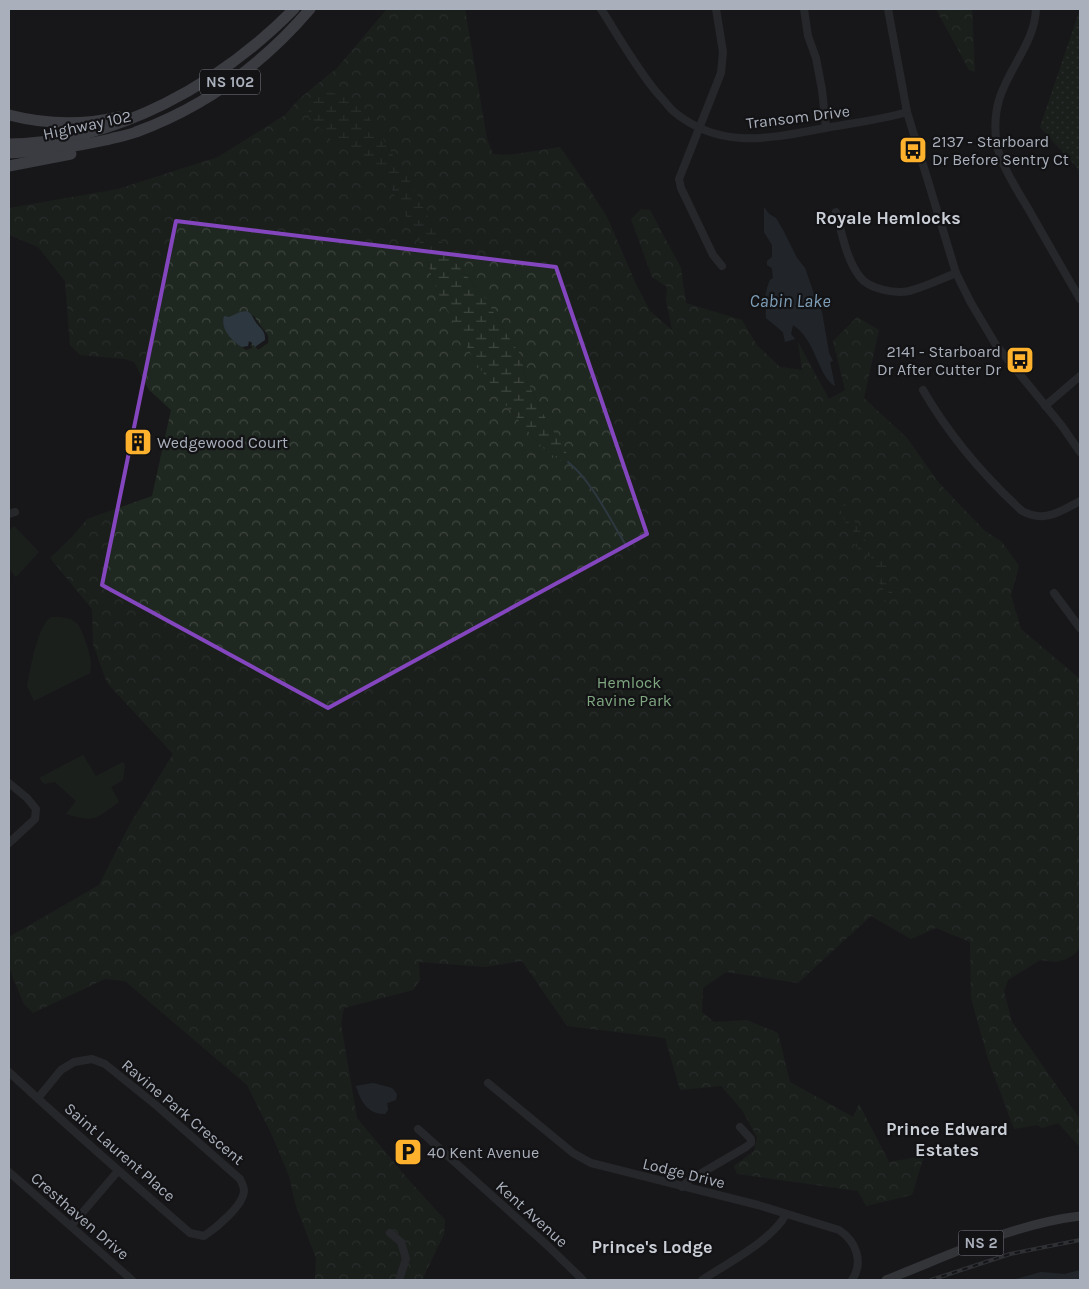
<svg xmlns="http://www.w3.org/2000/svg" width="1089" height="1289" font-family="Karla,sans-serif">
  <defs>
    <pattern id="grass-dots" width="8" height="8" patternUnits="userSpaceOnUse" patternTransform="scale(1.25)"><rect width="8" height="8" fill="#1f2820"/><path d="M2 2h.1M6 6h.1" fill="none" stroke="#3d453e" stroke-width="1.8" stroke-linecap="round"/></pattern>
    <pattern id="forest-crowns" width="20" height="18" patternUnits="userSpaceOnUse" patternTransform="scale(1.25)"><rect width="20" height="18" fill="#1f2820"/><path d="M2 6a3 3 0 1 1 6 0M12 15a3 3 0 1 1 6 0" fill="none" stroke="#3d453e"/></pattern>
    <pattern id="wetland-marsh" width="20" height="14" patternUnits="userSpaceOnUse" patternTransform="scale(1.25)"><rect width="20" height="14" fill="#1f2820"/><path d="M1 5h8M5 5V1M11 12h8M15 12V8" fill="none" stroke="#3d453e"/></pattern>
  </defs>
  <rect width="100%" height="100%" fill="#18181a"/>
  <polygon fill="url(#grass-dots)" points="1080,9 1080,171 1040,127"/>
  <g fill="url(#forest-crowns)" fill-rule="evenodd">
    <path d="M387,9H465L487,139L493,154L509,155L560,147L590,190L608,219L636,284L650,311L672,330L666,300L667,287L652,277L631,219L641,209L650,210L681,268L686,303L742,320L757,345L780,367L802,370L798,342L829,399L845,390L833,341L857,317L879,330L864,398L907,438L939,483L984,530L1002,542L1019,566L1011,595L1021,629L1080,679V947L1075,954L1064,960L1055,962L1040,960L1008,980L1004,991L1012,1022L1080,1119V1147L1058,1123L1042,1128L1037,1125L1014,1129L988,1059L971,998L970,942L936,928L911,939L871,916L798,983L726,972L703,988L702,1012L714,1022L747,1020L778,1033L790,1082L853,1117L859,1104L889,1162L924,1156L912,1195L866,1206L858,1191L737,1174L734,1166L754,1151L757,1137L742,1110L721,1086L680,1090L665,1038L567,1026L522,961L485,967L419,962L420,980L413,990L344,1008L341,1024L357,1118L407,1178L445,1220L444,1234L422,1280H315L316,1258L295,1203L289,1176L271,1133L247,1085L125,981L105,979L33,1013L24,1004L9,968V937L99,885L130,824L173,754L107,683L93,644L92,609L50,558L72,537L87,519L152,496L171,410L149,390L134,362L125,359L80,355L70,345L65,281L38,247L9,235V208L118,189L218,157L285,115L299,99L337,68ZM366,113L410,181L436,233L457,264L484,297L522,358L524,374L565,464L543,448L504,403L437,291L423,249L388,182L369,162L336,145ZM250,314C257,317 256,321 260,325C265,332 270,334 268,343L258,350L253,343L251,344L252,348L246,350L237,343Z"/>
    <polygon points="936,9 972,9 975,72 969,70"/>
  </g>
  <g fill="url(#wetland-marsh)">
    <polygon points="322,91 342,95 366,113 410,181 436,233 457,264 484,297 522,358 524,374 539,407 569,457 568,462 565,464 543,448 504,403 473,358 437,291 423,249 388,182 369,162 336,145 309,117 308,100"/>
    <path d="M845,504L865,540L871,547L884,556L885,563L889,571L887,580L893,587V591L887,601L884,602L883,588L873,575C878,547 861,559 854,543C858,531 851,531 846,523C843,518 841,512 840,507Z"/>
  </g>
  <g fill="#1f2820">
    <polygon points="14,526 39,552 16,577 9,569 9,531"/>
    <path d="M52,617C78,617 80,624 87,646C90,656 92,663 90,673L34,701L27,686C30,671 38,622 52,617Z"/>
    <path d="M83,755L96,776L123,762L125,765L123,780L111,787L119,802C94,819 97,823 66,814L76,801L55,782L44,784L39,778Z"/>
  </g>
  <g fill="#2d373f">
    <path d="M764,207L769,214L776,218L783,230L797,258L805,268L815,297L822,312L829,353L833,361L830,362L835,386C818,377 816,339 793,325L791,334L795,339L785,342L783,332L766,318C766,302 763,297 770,280L773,278L772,268L767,265V261L772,257V245L764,232Z"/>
    <path d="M247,311C253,315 252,316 255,321C259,328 266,330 265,340L255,347L252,343L249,341L248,346L242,347C231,341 220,328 224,316L229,317L240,312Z"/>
    <path d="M373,1083L392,1088L397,1094L396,1100L387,1103L388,1110L385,1114C367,1114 361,1101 356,1086Z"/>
    <polygon points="1080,1270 1080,1280 1012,1280 1041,1272 1065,1274"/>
  </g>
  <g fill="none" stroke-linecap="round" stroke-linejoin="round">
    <path stroke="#2d373f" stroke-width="2" d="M568,462C593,482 611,522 629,550"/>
    <g stroke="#383a3f" stroke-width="8">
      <path d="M601,9C619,37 636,68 658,94C663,99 668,106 673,111C721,151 770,138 825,128C853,123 880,120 907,112"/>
      <polyline points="716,9 723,52 721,73 679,179 681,188 713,255 722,266"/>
      <polyline points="804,9 808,36 816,58 822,90 826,128"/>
      <polyline points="888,9 907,112 956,273 971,303 996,345 1062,426 1080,452"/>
      <path d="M1036,9C1035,42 1008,69 999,100C994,117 994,139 1000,156C1007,175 1019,193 1029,210C1046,240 1063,270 1080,299"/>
      <path d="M836,212C842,233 846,259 860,277C869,289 895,294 909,291C925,287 941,279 956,273"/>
      <path d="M923,390C949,435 984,476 1022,511C1045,523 1059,512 1080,501"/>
      <polyline points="1045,406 1080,376"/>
      <polyline points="9,514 15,512"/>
      <polyline points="1054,593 1080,628"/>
      <polyline points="9,783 27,798 36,809 35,819 9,843"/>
      <path d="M9,1072C68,1127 129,1180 190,1233L204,1236C216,1228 243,1206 244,1191C244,1187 242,1183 240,1179L157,1106L105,1064L92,1059L74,1062L61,1070L38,1098"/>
      <path d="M488,1083L573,1153L591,1163L758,1205L839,1230C856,1241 864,1262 852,1280"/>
      <polyline points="418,1129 549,1247 583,1280"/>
      <polyline points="9,1172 132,1280"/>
      <polyline points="682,1187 688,1181 746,1147 751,1143 751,1139 740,1127"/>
      <polyline points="71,1226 118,1171"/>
      <polyline points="390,1233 401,1242 406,1259 399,1280"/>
      <path d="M702,1280C726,1264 773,1240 786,1214"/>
    </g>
    <path stroke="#54575e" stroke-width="9" d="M886,1280C948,1256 1013,1224 1080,1216"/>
    <g stroke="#646871" stroke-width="11">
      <path d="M9,115C44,124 83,125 118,117"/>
      <path d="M9,144C117,142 220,84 294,9"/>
      <path d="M9,153C42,152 74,147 106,140C116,137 126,136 136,132C204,107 263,64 310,9"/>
      <polyline points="9,166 71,154"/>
    </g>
    <defs>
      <polyline id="rail" points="931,1280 1010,1254 1080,1240"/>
    </defs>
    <use href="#rail" stroke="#4b4e54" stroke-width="4"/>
    <use href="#rail" stroke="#131315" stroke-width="2" stroke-dasharray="5.5" stroke-linecap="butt"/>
  </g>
  <path d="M0 0H1089V1289H0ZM176,221L556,267L647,534L328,708L102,585Z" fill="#18181a" fill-opacity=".55" fill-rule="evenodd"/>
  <path fill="none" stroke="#8446be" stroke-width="4" stroke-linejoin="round" d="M176,221L556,267L647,534L328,708L102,585Z"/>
  <defs>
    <symbol id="bus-square" viewBox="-11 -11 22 22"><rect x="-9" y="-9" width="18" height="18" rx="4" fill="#fdb12d" stroke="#131315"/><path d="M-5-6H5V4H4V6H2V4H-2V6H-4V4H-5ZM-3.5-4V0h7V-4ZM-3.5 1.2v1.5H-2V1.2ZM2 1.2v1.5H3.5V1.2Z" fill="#111"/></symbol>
    <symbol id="building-square" viewBox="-11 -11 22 22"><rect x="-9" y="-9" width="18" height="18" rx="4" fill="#fdb12d" stroke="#131315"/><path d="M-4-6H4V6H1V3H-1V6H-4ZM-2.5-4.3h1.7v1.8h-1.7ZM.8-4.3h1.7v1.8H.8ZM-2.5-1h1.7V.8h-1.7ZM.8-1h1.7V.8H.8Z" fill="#111"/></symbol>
    <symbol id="parking-square" viewBox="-11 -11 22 22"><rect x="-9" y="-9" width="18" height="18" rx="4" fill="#fdb12d" stroke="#131315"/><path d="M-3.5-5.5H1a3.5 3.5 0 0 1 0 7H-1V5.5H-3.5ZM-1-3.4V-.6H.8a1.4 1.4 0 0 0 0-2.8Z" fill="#111"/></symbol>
  </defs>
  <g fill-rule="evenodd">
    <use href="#bus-square" x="897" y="134" width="32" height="32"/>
    <use href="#bus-square" x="1004" y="344" width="32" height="32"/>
    <use href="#building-square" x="122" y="426" width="32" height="32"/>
    <use href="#parking-square" x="392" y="1136" width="32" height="32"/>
  </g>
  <g text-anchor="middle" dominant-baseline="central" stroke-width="4.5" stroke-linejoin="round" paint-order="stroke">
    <g fill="#131315" stroke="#7c8089" stroke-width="1">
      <rect x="200" y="69.5" width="60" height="25" rx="4"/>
      <rect x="958.5" y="1230.5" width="45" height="25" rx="4"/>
    </g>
    <g font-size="15" font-weight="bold" fill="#a9afbb">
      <text x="230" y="82">NS 102</text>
      <text x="981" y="1243">NS 2</text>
    </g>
    <g font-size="16" fill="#a9afbb" stroke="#131315">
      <text transform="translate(798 117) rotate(-7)">Transom Drive</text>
      <text transform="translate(87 125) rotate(-12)">Highway 102</text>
      <text transform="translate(183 1112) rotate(40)">Ravine Park Crescent</text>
      <text transform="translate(120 1152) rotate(41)">Saint Laurent Place</text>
      <text transform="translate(684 1173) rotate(14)">Lodge Drive</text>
      <text transform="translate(532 1214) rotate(42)">Kent Avenue</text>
      <text transform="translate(80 1216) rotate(41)">Cresthaven Drive</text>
    </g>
    <g font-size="16" fill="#a9afbb" stroke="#131315" text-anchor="start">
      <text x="932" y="141">2137 - Starboard<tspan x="932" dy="18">Dr Before Sentry Ct</tspan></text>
      <text x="1001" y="351" text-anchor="end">2141 - Starboard<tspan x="1001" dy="18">Dr After Cutter Dr</tspan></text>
      <text x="157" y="442">Wedgewood Court</text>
      <text x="427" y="1152">40 Kent Avenue</text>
    </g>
    <g font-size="16" fill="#7fa780" stroke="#131315">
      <text x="629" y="682">Hemlock<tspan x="629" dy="18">Ravine Park</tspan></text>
    </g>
    <g font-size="18" font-weight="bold" fill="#caced6" stroke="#131315">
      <text x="888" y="218">Royale Hemlocks</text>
      <text x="947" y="1129">Prince Edward<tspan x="947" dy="21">Estates</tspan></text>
      <text x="652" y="1247">Prince's Lodge</text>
    </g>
    <g font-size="18" font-style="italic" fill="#7e9eb7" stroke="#131315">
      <text x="790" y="301">Cabin Lake</text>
    </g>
  </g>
  <rect width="1089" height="1289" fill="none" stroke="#a9afbb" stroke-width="20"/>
</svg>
